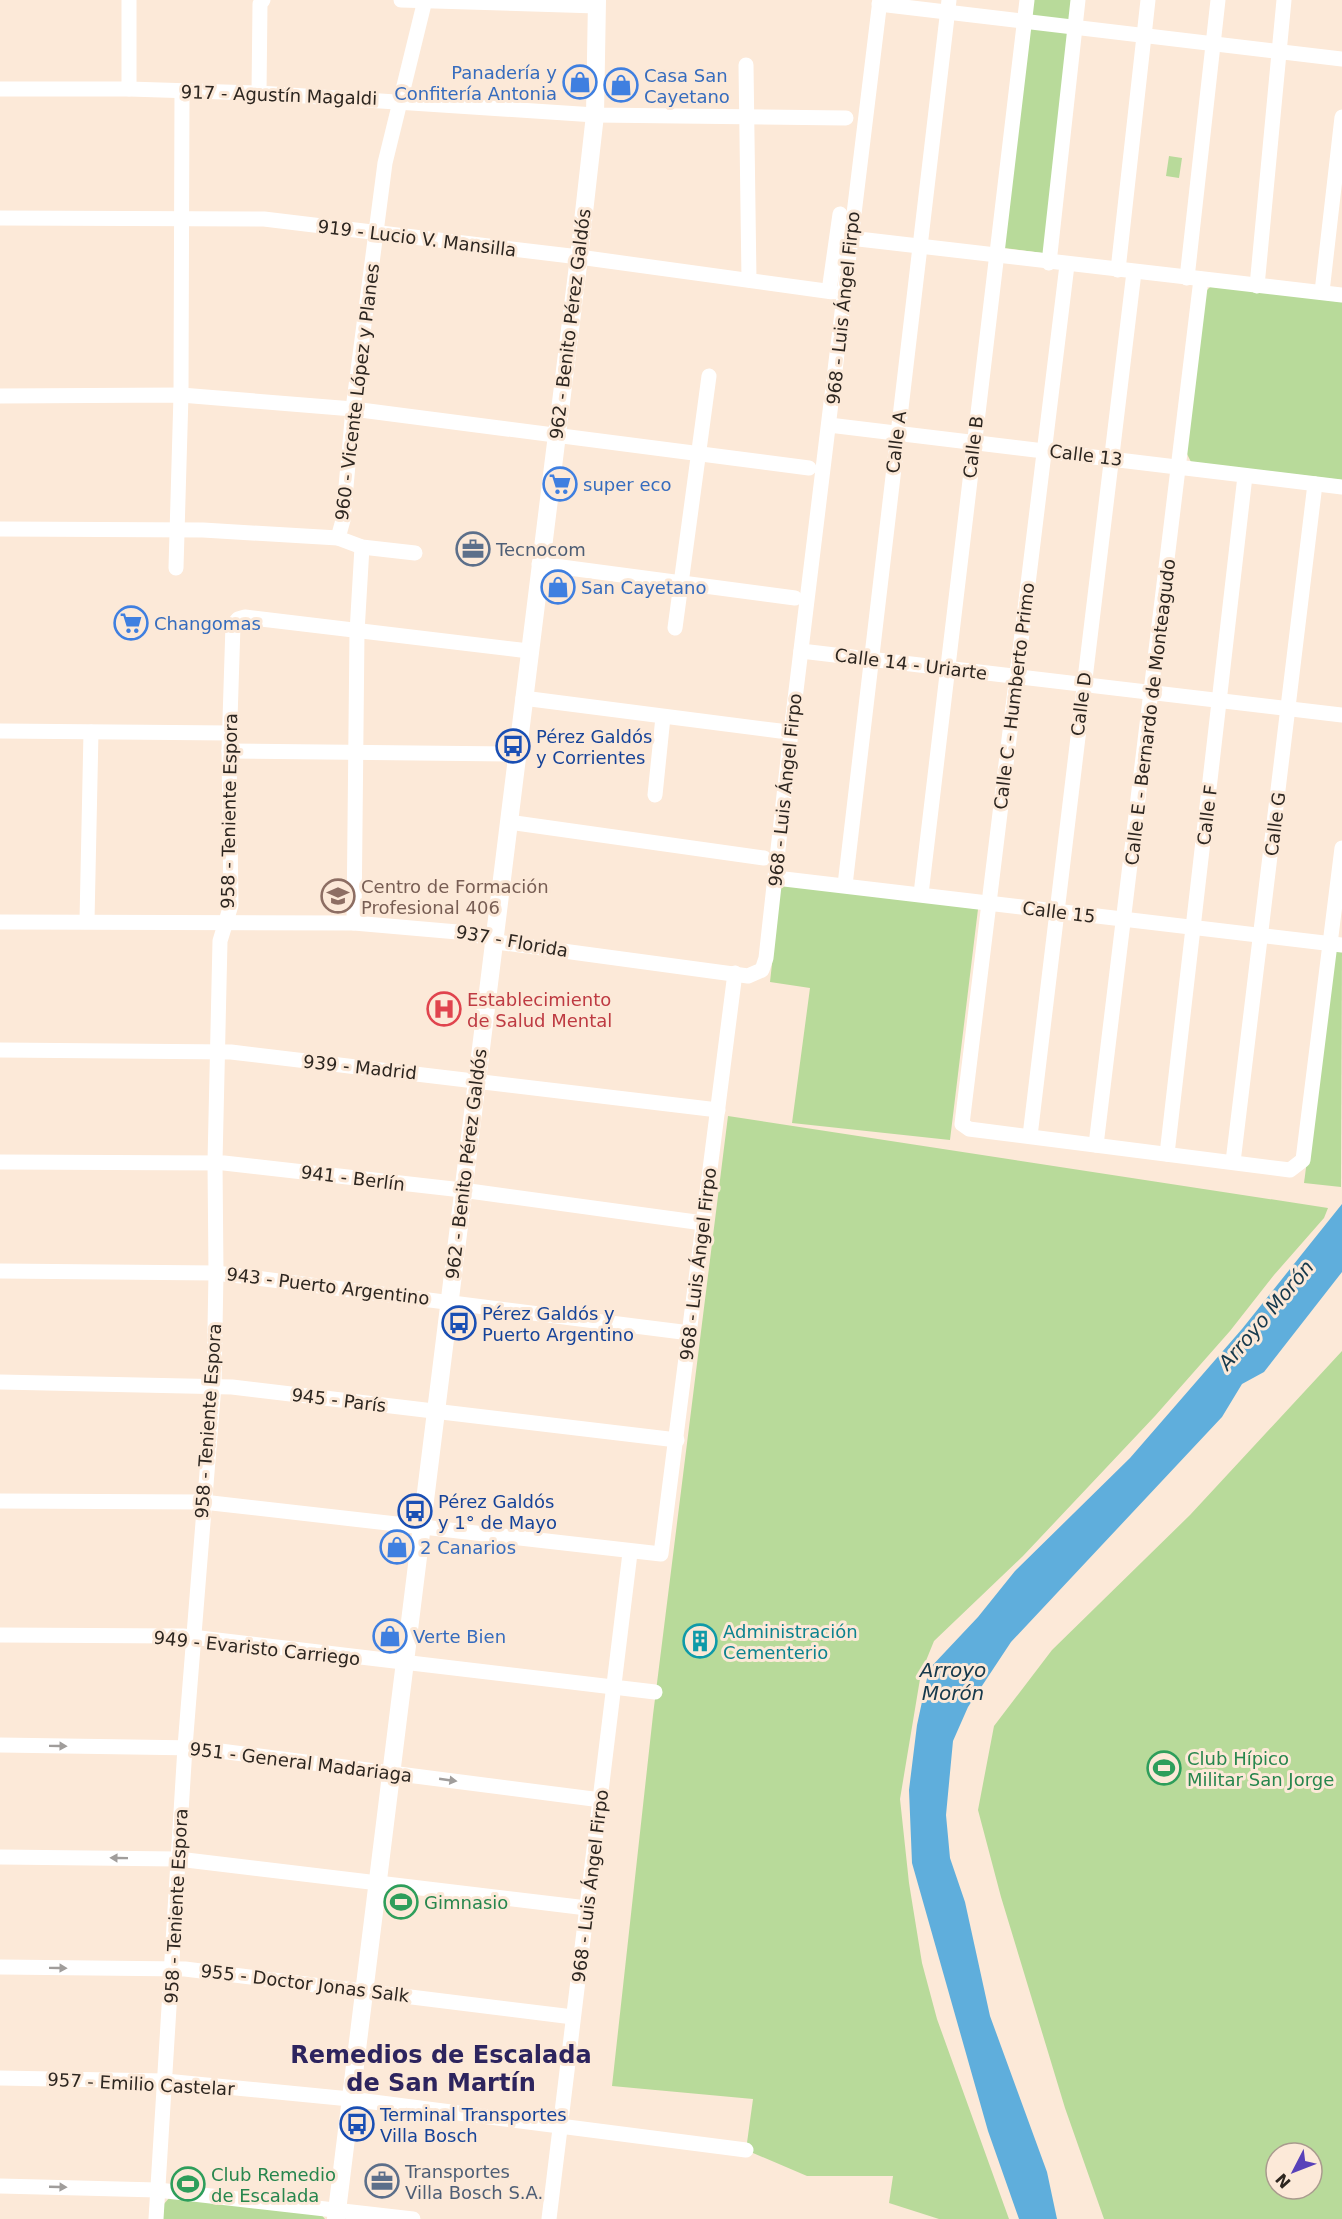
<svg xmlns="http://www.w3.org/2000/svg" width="1342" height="2219" font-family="'DejaVu Sans',sans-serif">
  <rect width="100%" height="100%" fill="#fce9d8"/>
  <g fill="#b8da9a" fill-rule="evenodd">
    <polygon points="1027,0 1078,0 1050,254 997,247"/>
    <polygon points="1169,156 1182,158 1179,178 1166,176"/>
    <polygon points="1211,286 1342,302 1342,480 1191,462 1186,452 1206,291"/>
    <polygon points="781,882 978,909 950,1140 792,1123 810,988 770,982"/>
    <polygon points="1335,948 1342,949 1341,1187 1304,1183"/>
    <polygon points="728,1116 1328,1208 1324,1218 1274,1275 1230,1331 1155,1416 1023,1556 934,1641 921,1673 900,1799 909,1883 922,1963 937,2019 1009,2219 939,2219 889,2203 893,2176 807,2176 746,2150 753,2099 612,2086 653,1715"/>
    <path d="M1342,1351V2219H1104L1065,2108L1001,1897L978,1810L994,1726L1052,1650L1190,1515ZM1276,2153H1312V2189H1276Z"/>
    <polygon points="170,2197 319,2212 325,2219 162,2219 163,2205"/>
  </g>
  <polygon fill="#5faedc" points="1342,1204 1342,1272 1264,1372 1242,1384 1222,1417 1011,1642 968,1707 953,1741 946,1815 950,1858 965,1902 990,2016 1047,2172 1057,2219 1019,2219 988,2131 912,1863 909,1790 917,1725 929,1669 978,1617 1015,1571 1130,1458 1242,1329"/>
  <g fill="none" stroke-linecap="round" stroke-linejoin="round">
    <g stroke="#fff" stroke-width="15">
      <polyline points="401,0 597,6"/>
      <polyline points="879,4 1342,59"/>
      <polyline points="746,65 749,280"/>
      <polyline points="0,89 129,89 259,93 595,115 846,118"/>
      <polyline points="129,89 129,0"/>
      <polyline points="259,93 260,4 263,0"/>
      <polyline points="0,218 264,219 579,257 833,292"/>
      <polyline points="850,238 1342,295"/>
      <polyline points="1049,263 1078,0"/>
      <polyline points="1067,265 962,1124 969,1129 1290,1170 1303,1160 1342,848"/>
      <polyline points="1118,270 1148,0"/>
      <polyline points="1187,278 1218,0"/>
      <polyline points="1257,286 1284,0"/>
      <polyline points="829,291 840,214"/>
      <polyline points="1322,292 1342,117"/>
      <polyline points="0,396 181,395 353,409 809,468"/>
      <polyline points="829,425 1342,487"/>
      <polyline points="0,529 203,530 338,538 362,547 415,553"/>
      <polyline points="338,538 343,520 353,409 385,163 425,0"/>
      <polyline points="539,564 795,598"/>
      <polyline points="176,568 181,395 182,91"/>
      <polyline points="675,628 709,376"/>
      <polyline points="801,651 1342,715"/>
      <polyline points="523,698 780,731"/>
      <polyline points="0,731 230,733"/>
      <polyline points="229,751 516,754"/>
      <polyline points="655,795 663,717"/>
      <polyline points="508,822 764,858"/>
      <polyline points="776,878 1342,945"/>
      <polyline points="845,885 949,0"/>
      <polyline points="921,894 1027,0"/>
      <polyline points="87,921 91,732"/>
      <polyline points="0,922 354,923 469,933 504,943 748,976 762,970 766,958 791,732 880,0"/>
      <polyline points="354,923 357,632 362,547"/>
      <polyline points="0,1050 231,1052 718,1110"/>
      <polyline points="1030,1136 1134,272"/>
      <polyline points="1096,1145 1201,279"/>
      <polyline points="1167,1154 1245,476"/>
      <polyline points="0,1162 224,1163 462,1190 703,1223"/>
      <polyline points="1233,1162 1315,484"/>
      <polyline points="0,1271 216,1273 690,1333"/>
      <polyline points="0,1382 232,1387 677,1440"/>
      <polyline points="0,1501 203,1502 661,1554 735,973"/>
      <polyline points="0,1635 183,1636 655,1692"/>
      <polyline points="0,1745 197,1748 601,1800"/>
      <polyline points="0,1857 178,1859 587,1908"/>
      <polyline points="0,1967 185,1969 573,2017"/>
      <polyline points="0,2078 165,2081 350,2099 746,2150"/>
      <polyline points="0,2186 158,2190 413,2219"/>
      <polyline points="156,2219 185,1747 214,1385 216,1273 215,1162 220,941 231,905 229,751 233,625 238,619 245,617 529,651"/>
      <polyline points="549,2219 630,1553"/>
    </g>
    <polyline stroke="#fff" stroke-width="18" points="336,2219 579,257 595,115 597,0"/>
  </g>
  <defs><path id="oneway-solid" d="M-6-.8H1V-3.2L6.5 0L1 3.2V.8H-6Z" transform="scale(1.5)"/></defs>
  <g fill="#a09d9b">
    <use href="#oneway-solid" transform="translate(58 1746) rotate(1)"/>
    <use href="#oneway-solid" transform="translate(448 1780) rotate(8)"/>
    <use href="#oneway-solid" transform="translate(119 1858) rotate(-179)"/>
    <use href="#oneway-solid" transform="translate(58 1968) rotate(1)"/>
    <use href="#oneway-solid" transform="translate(58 2187) rotate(2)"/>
  </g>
  <defs>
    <symbol id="shop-ring" viewBox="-11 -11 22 22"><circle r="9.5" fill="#fce9d8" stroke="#3f7fe0" stroke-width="1.5"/><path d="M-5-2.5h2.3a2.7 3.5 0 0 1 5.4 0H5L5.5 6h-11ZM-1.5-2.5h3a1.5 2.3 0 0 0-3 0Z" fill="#3f7fe0"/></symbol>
    <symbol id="supermarket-ring" viewBox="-11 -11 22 22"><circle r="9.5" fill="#fce9d8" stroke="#3f7fe0" stroke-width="1.5"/><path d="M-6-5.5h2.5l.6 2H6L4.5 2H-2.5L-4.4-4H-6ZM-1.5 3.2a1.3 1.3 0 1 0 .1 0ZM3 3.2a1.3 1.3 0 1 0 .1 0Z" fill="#3f7fe0"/></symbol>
    <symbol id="office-ring" viewBox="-11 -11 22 22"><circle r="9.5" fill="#fce9d8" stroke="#5c6f8a" stroke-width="1.5"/><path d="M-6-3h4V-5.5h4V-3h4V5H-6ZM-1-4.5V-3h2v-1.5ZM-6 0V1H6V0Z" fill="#5c6f8a"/></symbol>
    <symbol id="bus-ring" viewBox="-11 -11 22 22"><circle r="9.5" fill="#fce9d8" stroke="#1a4fb4" stroke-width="1.5"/><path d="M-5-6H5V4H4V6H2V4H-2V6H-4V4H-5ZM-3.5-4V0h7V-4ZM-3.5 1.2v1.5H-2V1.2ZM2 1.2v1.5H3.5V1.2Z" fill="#1a4fb4"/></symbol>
    <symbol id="university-ring" viewBox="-11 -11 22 22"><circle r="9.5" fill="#fce9d8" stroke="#8d6e63" stroke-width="1.5"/><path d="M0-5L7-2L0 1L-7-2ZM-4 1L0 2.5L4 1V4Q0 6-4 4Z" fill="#8d6e63"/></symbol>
    <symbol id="hospital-ring" viewBox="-11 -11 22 22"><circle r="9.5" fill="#fce9d8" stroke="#e0444e" stroke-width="1.5"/><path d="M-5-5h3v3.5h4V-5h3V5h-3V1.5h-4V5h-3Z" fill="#e0444e"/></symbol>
    <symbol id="building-ring" viewBox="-11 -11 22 22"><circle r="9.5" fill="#fce9d8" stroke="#0f9aa8" stroke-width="1.5"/><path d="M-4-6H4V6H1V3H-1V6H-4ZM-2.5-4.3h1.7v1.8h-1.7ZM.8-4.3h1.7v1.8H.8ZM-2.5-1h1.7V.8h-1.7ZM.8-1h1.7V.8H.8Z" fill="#0f9aa8"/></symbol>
    <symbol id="stadium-ring" viewBox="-11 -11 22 22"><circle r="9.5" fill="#fce9d8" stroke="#2e9e5b" stroke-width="1.5"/><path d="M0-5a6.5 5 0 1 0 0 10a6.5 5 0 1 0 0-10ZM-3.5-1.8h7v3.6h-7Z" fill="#2e9e5b"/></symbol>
  </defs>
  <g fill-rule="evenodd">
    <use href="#shop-ring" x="561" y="63" width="38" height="38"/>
    <use href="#shop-ring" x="602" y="66" width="38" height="38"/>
    <use href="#supermarket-ring" x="541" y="465" width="38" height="38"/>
    <use href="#office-ring" x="454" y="530" width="38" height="38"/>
    <use href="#shop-ring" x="539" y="568" width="38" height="38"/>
    <use href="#supermarket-ring" x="112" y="604" width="38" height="38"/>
    <use href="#bus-ring" x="494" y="727" width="38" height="38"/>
    <use href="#university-ring" x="319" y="877" width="38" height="38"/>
    <use href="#hospital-ring" x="425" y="990" width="38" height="38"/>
    <use href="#bus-ring" x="440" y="1304" width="38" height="38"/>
    <use href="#bus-ring" x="396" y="1492" width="38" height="38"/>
    <use href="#shop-ring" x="378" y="1528" width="38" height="38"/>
    <use href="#shop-ring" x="371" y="1617" width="38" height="38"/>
    <use href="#building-ring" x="681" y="1622" width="38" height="38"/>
    <use href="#stadium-ring" x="1145" y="1749" width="38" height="38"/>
    <use href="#stadium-ring" x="382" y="1883" width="38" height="38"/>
    <use href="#bus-ring" x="338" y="2105" width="38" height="38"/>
    <use href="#office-ring" x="363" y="2162" width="38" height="38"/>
    <use href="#stadium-ring" x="169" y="2165" width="38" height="38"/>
  </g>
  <g text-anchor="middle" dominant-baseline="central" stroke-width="6" stroke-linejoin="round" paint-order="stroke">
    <g font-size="18" fill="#366cbe" stroke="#fce9d8" text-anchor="start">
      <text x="557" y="72" text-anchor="end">Panadería y<tspan x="557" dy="21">Confitería Antonia</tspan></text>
      <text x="644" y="75">Casa San<tspan x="644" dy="21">Cayetano</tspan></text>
      <text x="583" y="484">super eco</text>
      <text x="581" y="587">San Cayetano</text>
      <text x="154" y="623">Changomas</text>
      <text x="420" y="1547">2 Canarios</text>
      <text x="413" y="1636">Verte Bien</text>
    </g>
    <g font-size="18" fill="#2d2620" stroke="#fce9d8">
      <text transform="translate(279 95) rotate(2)">917 - Agustín Magaldi</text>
      <text transform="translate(417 238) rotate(7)">919 - Lucio V. Mansilla</text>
      <text transform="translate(843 308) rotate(-84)">968 - Luis Ángel Firpo</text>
      <text transform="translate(570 324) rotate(-83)">962 - Benito Pérez Galdós</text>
      <text transform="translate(357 392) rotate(-83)">960 - Vicente López y Planes</text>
      <text transform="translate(896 442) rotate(-83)">Calle A</text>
      <text transform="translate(973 447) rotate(-83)">Calle B</text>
      <text transform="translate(1086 455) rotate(7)">Calle 13</text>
      <text transform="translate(911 664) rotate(7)">Calle 14 - Uriarte</text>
      <text transform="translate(1014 696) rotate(-83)">Calle C - Humberto Primo</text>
      <text transform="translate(1081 704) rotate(-83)">Calle D</text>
      <text transform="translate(1150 712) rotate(-83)">Calle E - Bernardo de Monteagudo</text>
      <text transform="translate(785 790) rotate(-84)">968 - Luis Ángel Firpo</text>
      <text transform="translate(229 811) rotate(-89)">958 - Teniente Espora</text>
      <text transform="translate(1207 815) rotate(-83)">Calle F</text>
      <text transform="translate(1275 824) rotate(-83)">Calle G</text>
      <text transform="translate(1059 912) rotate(7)">Calle 15</text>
      <text transform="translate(512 941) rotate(10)">937 - Florida</text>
      <text transform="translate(360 1067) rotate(6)">939 - Madrid</text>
      <text transform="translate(466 1164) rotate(-83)">962 - Benito Pérez Galdós</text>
      <text transform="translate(353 1178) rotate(7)">941 - Berlín</text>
      <text transform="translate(698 1264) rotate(-83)">968 - Luis Ángel Firpo</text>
      <text transform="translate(328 1286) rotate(7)">943 - Puerto Argentino</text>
      <text transform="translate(339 1400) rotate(7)">945 - París</text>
      <text transform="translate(208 1421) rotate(-86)">958 - Teniente Espora</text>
      <text transform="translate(257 1648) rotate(6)">949 - Evaristo Carriego</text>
      <text transform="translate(301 1762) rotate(7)">951 - General Madariaga</text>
      <text transform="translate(590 1886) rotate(-83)">968 - Luis Ángel Firpo</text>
      <text transform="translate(176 1906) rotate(-87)">958 - Teniente Espora</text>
      <text transform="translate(305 1983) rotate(7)">955 - Doctor Jonas Salk</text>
      <text transform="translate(141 2084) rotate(3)">957 - Emilio Castelar</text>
    </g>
    <g font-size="18" fill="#4e5e75" stroke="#fce9d8" text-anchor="start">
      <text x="496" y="549">Tecnocom</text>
      <text x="405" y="2171">Transportes<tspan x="405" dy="21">Villa Bosch S.A.</tspan></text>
    </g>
    <g font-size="18" fill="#164399" stroke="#fce9d8" text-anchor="start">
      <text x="536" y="736">Pérez Galdós<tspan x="536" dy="21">y Corrientes</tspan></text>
      <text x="482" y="1313">Pérez Galdós y<tspan x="482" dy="21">Puerto Argentino</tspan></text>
      <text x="438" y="1501">Pérez Galdós<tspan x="438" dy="21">y 1° de Mayo</tspan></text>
      <text x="380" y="2114">Terminal Transportes<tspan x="380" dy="21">Villa Bosch</tspan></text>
    </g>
    <g font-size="18" fill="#785e54" stroke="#fce9d8" text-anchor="start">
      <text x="361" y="886">Centro de Formación<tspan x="361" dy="21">Profesional 406</tspan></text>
    </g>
    <g font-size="18" fill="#be3a42" stroke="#fce9d8" text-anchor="start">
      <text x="467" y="999">Establecimiento<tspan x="467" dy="21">de Salud Mental</tspan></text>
    </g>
    <g font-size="18" fill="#0d838f" stroke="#fce9d8" text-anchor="start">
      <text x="723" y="1631">Administración<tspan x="723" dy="21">Cementerio</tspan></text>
    </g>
    <g font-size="18" fill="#27864d" stroke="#fce9d8" text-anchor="start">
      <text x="1187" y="1758">Club Hípico<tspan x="1187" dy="21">Militar San Jorge</tspan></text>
      <text x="424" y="1902">Gimnasio</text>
      <text x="211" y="2174">Club Remedio<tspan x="211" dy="21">de Escalada</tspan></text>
    </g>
    <g font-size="20" font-style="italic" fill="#16394c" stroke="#fce9d8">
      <text transform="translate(1266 1315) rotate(-50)">Arroyo Morón</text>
      <text x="953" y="1670">Arroyo<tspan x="953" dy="23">Morón</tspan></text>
    </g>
    <g font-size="24" font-weight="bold" fill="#2d245e" stroke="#fce9d8">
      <text x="441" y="2055">Remedios de Escalada<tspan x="441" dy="28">de San Martín</tspan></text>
    </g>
  </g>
  <g transform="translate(1294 2171) rotate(228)"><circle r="28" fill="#fce9d8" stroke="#a99b8e" stroke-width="1.5"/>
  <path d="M0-4.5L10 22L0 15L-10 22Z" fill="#5841b9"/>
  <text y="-9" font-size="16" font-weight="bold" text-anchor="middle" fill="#2d2620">N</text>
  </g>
</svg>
